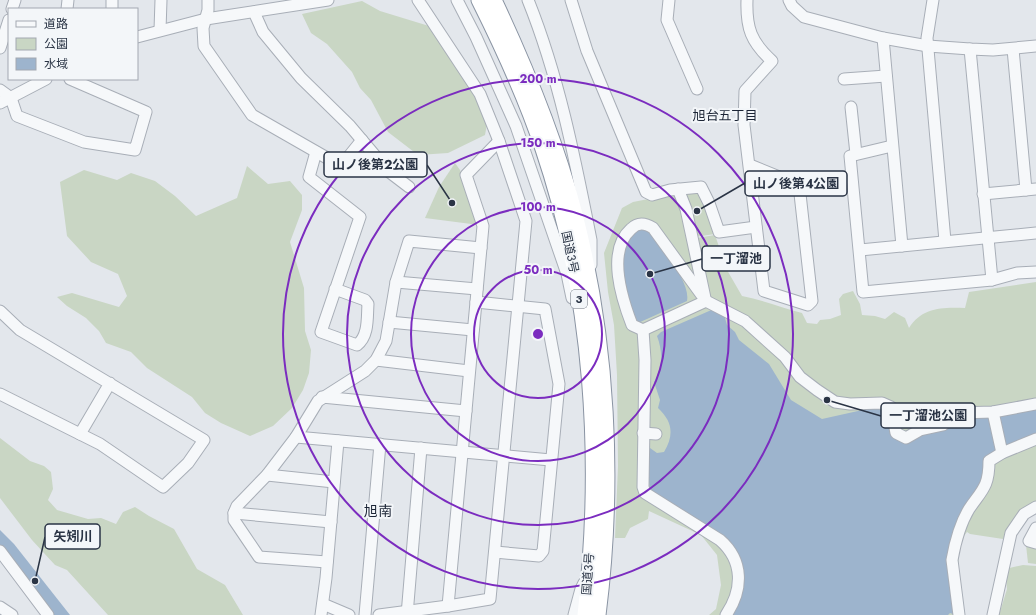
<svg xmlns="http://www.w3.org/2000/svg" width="1036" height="615" font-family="Jost,'Noto Sans JP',sans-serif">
  <rect width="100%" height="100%" fill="#e3e7ec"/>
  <g fill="#c9d6c4">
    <polygon points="362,1 380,11 429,26 474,94 487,124 485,135 448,153 418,155 388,132 371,100 360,88 352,72 327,44 311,33 302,14"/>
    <polygon points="455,163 460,170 479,225 425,218 439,187"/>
    <polygon points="247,166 268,184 290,181 302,195 302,210 290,242 304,288 305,331 311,350 309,373 303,390 292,408 273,426 250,436 221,423 205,413 192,397 147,368 131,352 106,343 99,331 86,318 67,306 57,297 72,293 119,307 127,296 118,274 91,262 67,236 60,182 84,170 117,180 131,173 155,181 175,196 196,216 237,198"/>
    <polygon points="700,189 715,234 694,237 682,191"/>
    <path d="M674,194L697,238L715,235L727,270L742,296C763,300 782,308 802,313L807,323L817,324L820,320L830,319L841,315L839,299L843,294L853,291L860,304L862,315L875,316L885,319L894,312L905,318L909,328C922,307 943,307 965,308L969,292L1036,282V501L1011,523L1003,539L970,534L967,532C952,548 961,594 962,615H709L716,609L721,585L717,555L701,535L649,511L648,519L630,528L625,538H615L618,466L617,375L614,325L608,292L604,253L622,208L633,202Z"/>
    <polygon points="0,438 30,461 44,466 51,472 53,489 48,500 57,510 88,519 101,518 116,524 123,512 135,507 149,516 174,529 197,569 225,585 243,615 108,615 67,570 55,565 32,540 0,498"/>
    <polygon points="1026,545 1036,547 1036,564 1028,563"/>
    <polygon points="1023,565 1036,566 1036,615 999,615 1007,589 1005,569"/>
  </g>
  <g fill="#9db4cd">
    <path d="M638,228L646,229C659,245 691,281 687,301L638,323C627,299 614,268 627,242C630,236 631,231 638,228Z"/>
    <path d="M716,308L723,311L727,325L735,332L739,340L769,364L791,400L822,419L876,407L886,414L891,432L906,441L960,415L1036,406V436L986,457L984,480L976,493L968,501L951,543L956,615L950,613L948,615H732C745,597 749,570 736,551C723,532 672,505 650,491L646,451L650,448L657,453L664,452C674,435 673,422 658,408L660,400L654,382C663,367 663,352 657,336L661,332Z"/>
    <polygon points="0,530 14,544 70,615 52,615 0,548"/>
  </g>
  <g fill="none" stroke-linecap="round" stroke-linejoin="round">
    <defs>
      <g id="minor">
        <polyline points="208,0 208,10 203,28 204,46 252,115 341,166 362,140"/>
        <polyline points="457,0 476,37 516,126 567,274 572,298"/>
        <path d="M528,0C559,77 575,159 591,240V265"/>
        <polyline points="571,0 587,51 646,192 652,195 670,190 701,187 709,203 719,232 756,227"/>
        <polyline points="669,0 667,20 697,89"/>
        <path d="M747,0C746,28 751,42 772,61L745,91L744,125L764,291L808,305L812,301L799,185L750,165"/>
        <polyline points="789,0 792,6 804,17 883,38 928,46 970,49 993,50 1036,46"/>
        <polyline points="933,0 927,38 945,241"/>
        <polyline points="12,9 15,0"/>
        <polyline points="67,9 68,0"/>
        <polyline points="112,9 112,0"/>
        <polyline points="254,12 263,32 301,78 350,126 388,171 409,187"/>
        <polyline points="160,30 161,0"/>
        <polyline points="137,37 206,19 328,0"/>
        <polyline points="883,38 902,246"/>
        <polyline points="0,48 9,20"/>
        <polyline points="970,49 992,280"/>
        <polyline points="1013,49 1026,190"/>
        <polyline points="844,79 886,76"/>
        <polyline points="0,90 11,98 17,116 84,142 135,150 146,112 70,79"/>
        <polyline points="0,103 46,79"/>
        <polyline points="851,107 856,154"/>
        <polyline points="892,146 850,156 863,292 992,280 1017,273 1036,272"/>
        <path d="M316,152L309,177L360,217L321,332L357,345C369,336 367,317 368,304L365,300L335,289"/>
        <polyline points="678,189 686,209 705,298"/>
        <polyline points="983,194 1036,189"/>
        <polyline points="860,250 1036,233"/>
        <polyline points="396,282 477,289"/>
        <path d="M706,301L643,330L632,325C622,299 606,251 631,229C638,222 645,223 653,228L706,301L745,321L785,357L800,377L817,390L835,402L850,404L882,403L891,407L896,433L906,438L920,430L943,425L958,413L993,412L1036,404"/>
        <polyline points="476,302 545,309 559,384 543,551 539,556 495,552"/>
        <polyline points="0,311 20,330 204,440 188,463 163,487 100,444 80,434 110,383"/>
        <polyline points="389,322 473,330"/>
        <path d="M643,330L645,360L643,487L645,493L720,540C744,561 743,590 726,615"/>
        <polyline points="376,360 469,371"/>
        <polyline points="0,394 80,434"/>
        <polyline points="322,397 466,411"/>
        <polyline points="993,412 1002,453"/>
        <polyline points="643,433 656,434"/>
        <polyline points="296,437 551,460"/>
        <polyline points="267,475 334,482"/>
        <polyline points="234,513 331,522"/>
        <polyline points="1036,528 1029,541 1036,543"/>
        <polyline points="0,551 48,615"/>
        <polyline points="327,562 259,557 234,520 234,513 237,506 267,475 296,437 318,401 365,371 376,360 386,341 396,282 409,241 481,248"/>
        <polyline points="323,604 349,615"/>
        <polyline points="448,606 483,226 466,175 499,141"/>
        <polyline points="0,607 12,615"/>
        <polyline points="321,615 326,578 338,441"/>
        <polyline points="365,615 380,444"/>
        <polyline points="379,615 448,606 490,599 526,221 499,141 480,94 418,0"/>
        <polyline points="407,615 421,448"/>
        <polyline points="574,615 581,589 584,583"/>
        <path d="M959,615L952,560C955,543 960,524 969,509C982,490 989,487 989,461L1002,453L1036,439"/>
        <polyline points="993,615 1011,533 1024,514 1036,507"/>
      </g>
      <g id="highway">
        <path d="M479,0C503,48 526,98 543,149C593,297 603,461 585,615"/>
        <path d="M494,0C526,68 555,138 574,211C608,340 615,483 598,615"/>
      </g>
    </defs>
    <use href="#minor" stroke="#a8aeb7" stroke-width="13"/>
    <use href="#highway" stroke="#8a94a3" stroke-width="17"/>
    <use href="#minor" stroke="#f6f8fa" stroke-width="11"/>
    <use href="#highway" stroke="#fff" stroke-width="15"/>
  </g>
  <g fill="none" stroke="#7b2cbf" stroke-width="2">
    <circle cx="538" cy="334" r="64"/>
    <circle cx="538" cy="334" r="127"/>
    <circle cx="538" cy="334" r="191"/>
    <circle cx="538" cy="334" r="255"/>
  </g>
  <g text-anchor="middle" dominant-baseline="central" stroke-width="4" stroke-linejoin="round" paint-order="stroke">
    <rect fill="#f3f6f9" stroke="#666e7b" stroke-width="1" x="571" y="290" width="16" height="18" rx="3"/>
    <g font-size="11" font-weight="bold" fill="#2a3445">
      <text x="579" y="299">3</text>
    </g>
    <g font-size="12" fill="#2a3445" stroke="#f3f6f9">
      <text transform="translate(570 252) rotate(78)">国道3号</text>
      <text transform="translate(588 574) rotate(-86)">国道3号</text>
    </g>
    <g font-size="13" fill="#1c2536" stroke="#f3f6f9">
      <text x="725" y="115">旭台五丁目</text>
    </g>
    <g font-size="14" fill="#1c2536" stroke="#f3f6f9">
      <text x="378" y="511">旭南</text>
    </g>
  </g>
  <circle cx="538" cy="334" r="6" fill="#7b2cbf" stroke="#f3f6f9" stroke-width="2"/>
  <g font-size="12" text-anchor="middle" font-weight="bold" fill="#7b2cbf" stroke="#f3f6f9" stroke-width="4" stroke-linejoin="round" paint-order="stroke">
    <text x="538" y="83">200 m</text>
    <text x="538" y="147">150 m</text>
    <text x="538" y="211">100 m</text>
    <text x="538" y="274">50 m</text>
  </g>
  <path fill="none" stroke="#2a3445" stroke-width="1.5" d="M452 203L427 165M697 211L745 183M650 274L702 259M827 400L881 416M35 581L45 537"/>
  <g fill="#2a3445" stroke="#f3f6f9" stroke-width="1.5">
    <circle cx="452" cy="203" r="4"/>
    <circle cx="697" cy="211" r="4"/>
    <circle cx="650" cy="274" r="4"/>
    <circle cx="827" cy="400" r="4"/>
    <circle cx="35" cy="581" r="4"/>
  </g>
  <g fill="#f3f6f9" stroke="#2a3445" stroke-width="1.5">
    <rect x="324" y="152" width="103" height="25" rx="4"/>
    <rect x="745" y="171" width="102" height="25" rx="4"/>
    <rect x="702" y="246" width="68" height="25" rx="4"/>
    <rect x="881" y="403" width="94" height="25" rx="4"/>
    <rect x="45" y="524" width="55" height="25" rx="4"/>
  </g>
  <g font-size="13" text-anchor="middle" font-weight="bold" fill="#2a3445">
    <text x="375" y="169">山ノ後第２公園</text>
    <text x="796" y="188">山ノ後第４公園</text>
    <text x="736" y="263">一丁溜池</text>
    <text x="928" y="420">一丁溜池公園</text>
    <text x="73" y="541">矢矧川</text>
  </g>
  <rect x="8" y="8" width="130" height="72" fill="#f3f6f9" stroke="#a3a8b1"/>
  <rect x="16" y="21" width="20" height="6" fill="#f6f8fa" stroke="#a3a8b1"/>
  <text x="44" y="28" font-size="12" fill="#2a3445">道路</text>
  <rect x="16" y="38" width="20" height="12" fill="#c9d6c4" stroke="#a3a8b1"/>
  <text x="44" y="48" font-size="12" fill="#2a3445">公園</text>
  <rect x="16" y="58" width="20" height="12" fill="#9db4cd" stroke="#a3a8b1"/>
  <text x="44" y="68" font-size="12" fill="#2a3445">水域</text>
</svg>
